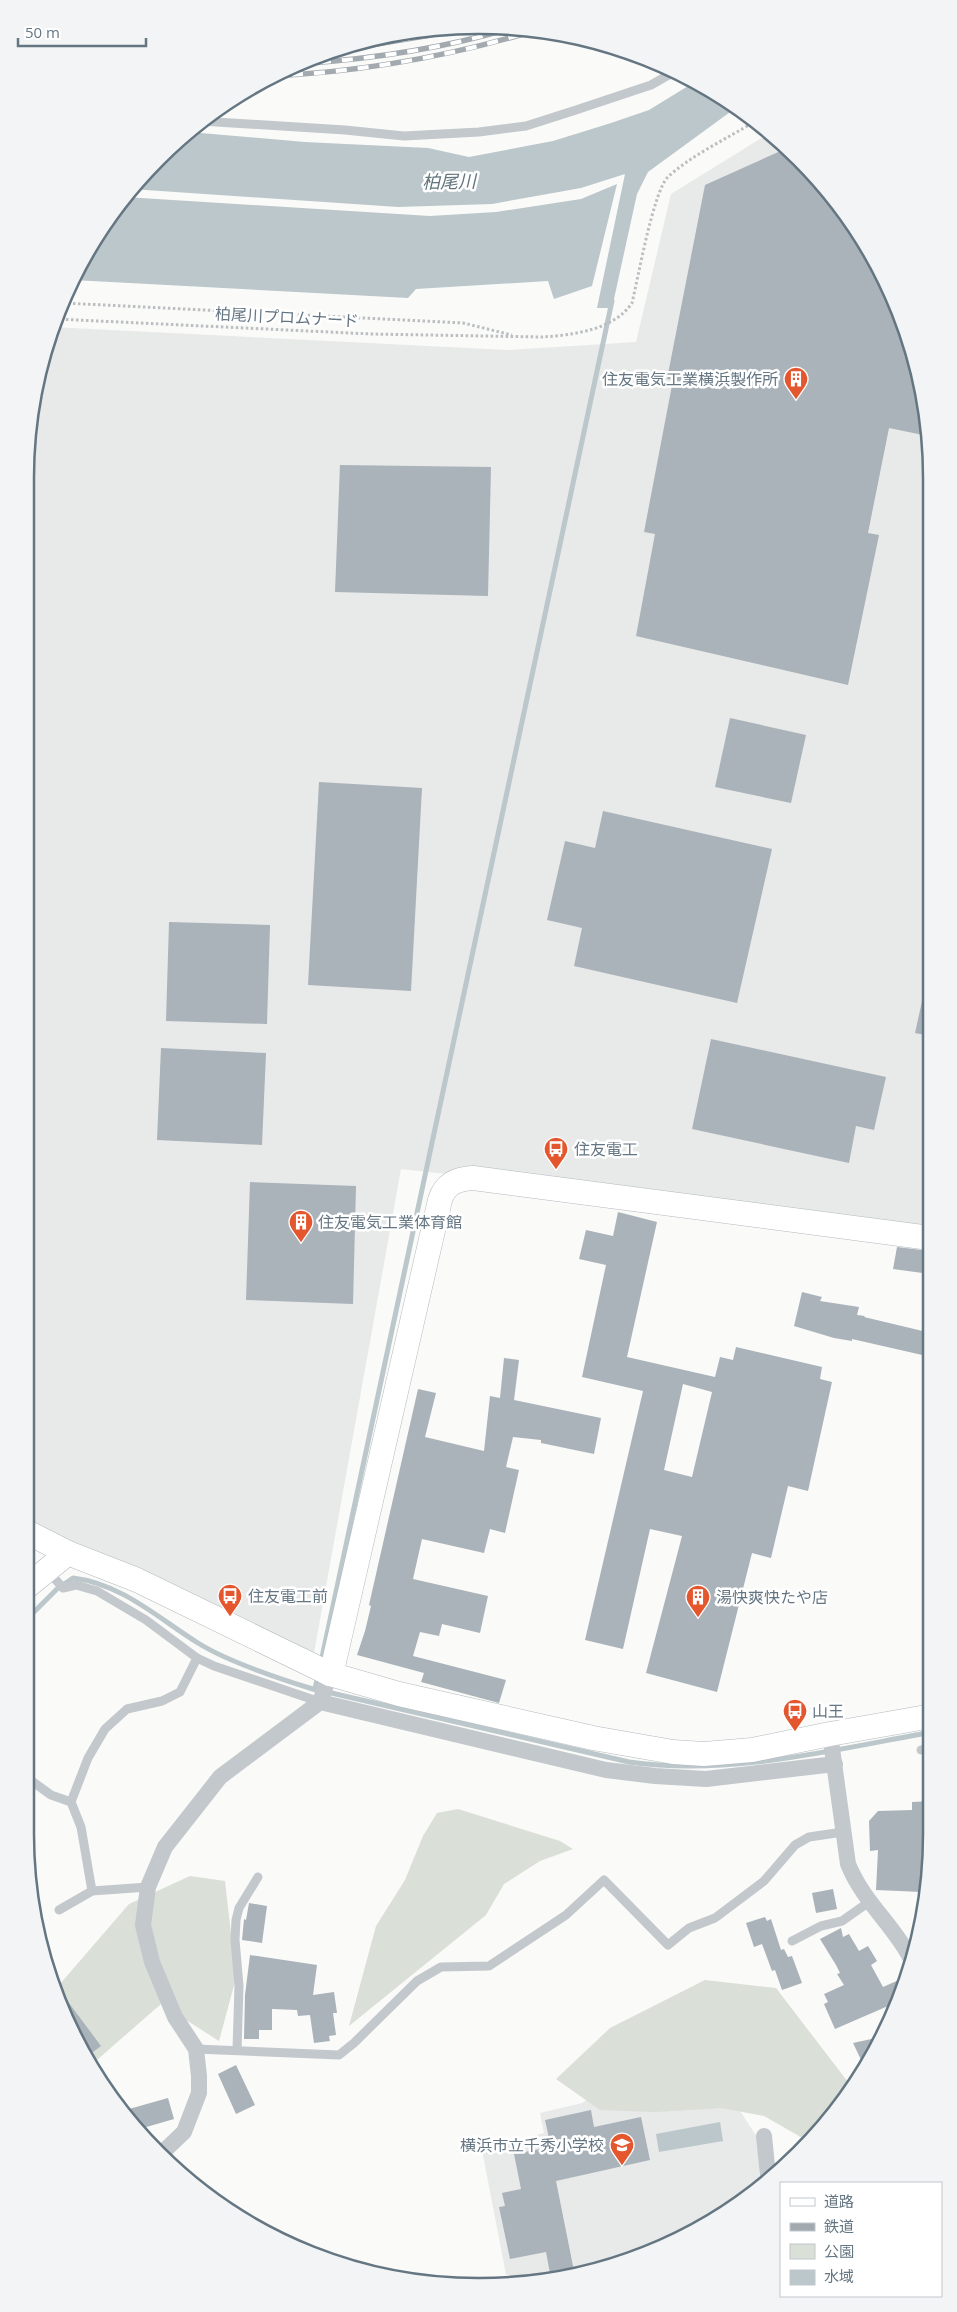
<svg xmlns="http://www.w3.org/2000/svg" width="957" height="2312" font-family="'Open Sans','Noto Sans JP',sans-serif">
  <rect width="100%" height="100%" fill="#fafaf8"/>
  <g fill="#e8e9e9">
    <polygon points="768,134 820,180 897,305 928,419 930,1227 401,1169 313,1659 25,1522 25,479 49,333 52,327 508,350 636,342 671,194"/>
    <polygon points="605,2088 733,2100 757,2137 760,2183 730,2211 652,2252 567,2278 507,2280 482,2150 544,2133 540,2113 582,2103"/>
  </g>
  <g fill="#dadfd7">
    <polygon points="458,1809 560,1841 573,1849 540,1861 504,1884 486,1915 349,2026 376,1926 405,1880 423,1836 437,1813"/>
    <polygon points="190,1876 225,1881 236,1978 219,2041 161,2004 90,2066 54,1991 129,1904"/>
    <polygon points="705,1980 776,1988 851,2086 838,2110 806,2140 764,2116 721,2108 655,2112 600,2110 556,2079 610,2028"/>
  </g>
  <g fill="#bbc7cb">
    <polygon points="693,83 731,102 737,107 648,172 637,194 612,308 597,308 625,174 581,188 492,204 398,207 131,189 137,180 189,132 305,142 428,148 469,157 553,141 611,123 649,110"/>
    <polygon points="617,184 592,286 554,299 548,281 416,289 408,298 73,280 86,252 125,197 430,216 496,212 581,199"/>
    <polygon points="720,2122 723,2141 659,2152 656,2134"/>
  </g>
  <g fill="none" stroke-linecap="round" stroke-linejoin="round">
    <g stroke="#bbc7cb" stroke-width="5">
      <path d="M25,1621L57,1589L73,1578C122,1584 158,1618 198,1643C230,1663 280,1679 316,1690"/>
      <polyline points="321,1662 612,301"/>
      <polyline points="315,1689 318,1675"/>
      <path d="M327,1692L629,1762C730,1776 832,1750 932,1732"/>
    </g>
  </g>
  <g fill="#aab3b9" fill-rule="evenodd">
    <polygon points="785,149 820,180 897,305 928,419 928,436 889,428 868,533 879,535 848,685 636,636 655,534 644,532 673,380 667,379 705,185"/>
    <polygon points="340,465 491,467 488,596 335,592"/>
    <polygon points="730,718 806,735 791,803 715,787"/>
    <polygon points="319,782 422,788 411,991 308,985"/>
    <polygon points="603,811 772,849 737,1003 574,966 582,928 547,920 565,841 595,848"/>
    <polygon points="169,922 270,925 267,1024 166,1021"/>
    <polygon points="924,992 930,992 930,1036 915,1033"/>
    <polygon points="711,1039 886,1077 874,1130 856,1126 849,1163 692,1129"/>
    <polygon points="161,1048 266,1053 262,1145 157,1140"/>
    <polygon points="250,1182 356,1186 353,1304 246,1300"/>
    <path d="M618,1212L657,1222L627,1357L715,1377L720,1357L733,1360L736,1347L822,1367L820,1379L832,1382L808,1491L788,1486L771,1558L752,1553L717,1692L646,1673L682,1536L650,1529L623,1649L585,1640L643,1391L582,1377L606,1265L579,1259L586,1230L613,1236ZM683,1384L712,1392L692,1477L664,1470Z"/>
    <polygon points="897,1247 930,1251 930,1274 893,1269"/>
    <polygon points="802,1292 822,1297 820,1301 859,1307 857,1315 865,1316 864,1317 931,1333 931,1357 852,1339 852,1341 834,1338 794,1326"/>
    <polygon points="504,1358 519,1360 514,1400 601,1418 594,1454 541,1443 541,1440 513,1437 506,1467 519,1470 505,1533 490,1529 484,1553 422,1539 413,1579 488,1596 480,1633 442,1624 439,1636 420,1632 413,1656 506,1680 499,1703 421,1682 424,1673 357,1655 365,1631 371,1606 369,1605 418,1389 436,1393 425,1437 484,1451 490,1396 500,1398"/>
    <polygon points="932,1801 932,1834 922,1892 876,1890 878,1850 870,1851 869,1821 878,1811 912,1810 912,1802"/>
    <polygon points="833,1889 837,1909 816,1913 812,1893"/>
    <polygon points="249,1903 267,1906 262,1943 242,1940 244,1919 246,1920"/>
    <polygon points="765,1917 767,1921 771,1919 781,1950 784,1949 788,1957 792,1956 802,1983 782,1990 775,1970 772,1971 762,1944 754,1947 746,1923"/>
    <polygon points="841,1928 843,1937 849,1934 859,1951 868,1946 877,1961 871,1965 883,1987 908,1976 895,2003 835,2029 824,2004 828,2002 824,1994 844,1985 837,1974 840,1973 836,1965 820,1939"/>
    <polygon points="250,1955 317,1965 313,1995 334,1992 337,2013 333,2013 336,2035 329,2036 330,2041 314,2043 310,2015 298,2016 297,2010 272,2009 272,2030 259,2030 259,2039 244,2039 245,1995"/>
    <polygon points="63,1995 101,2046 85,2058 58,1998"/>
    <polygon points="876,2038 863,2064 853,2043"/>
    <polygon points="236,2065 255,2105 236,2114 218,2074"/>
    <polygon points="168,2098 174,2119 136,2130 122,2111"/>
    <polygon points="591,2110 594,2127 641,2117 650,2160 556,2181 575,2276 551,2279 546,2252 510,2259 499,2207 505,2206 502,2193 521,2189 514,2154 551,2147 545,2120"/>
  </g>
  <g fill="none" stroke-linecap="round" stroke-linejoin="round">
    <defs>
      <g id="secondary">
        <polyline points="25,1531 68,1553 137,1580 330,1674 399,1694 593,1738 673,1752 704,1754 752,1750 830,1734 932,1716"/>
        <polyline points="25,1588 68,1553"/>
        <path d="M330,1674L334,1662L440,1200C445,1184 456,1179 473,1178L930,1238"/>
      </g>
    </defs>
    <use href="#secondary" stroke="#b3babf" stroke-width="25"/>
    <g stroke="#bbbfc2" stroke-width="3" stroke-dasharray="2.5 2.5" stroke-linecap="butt">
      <polyline points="63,303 463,323 512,335"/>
      <path d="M56,319L371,334L542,337C573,335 614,330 632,303C638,278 653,194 667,178C688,157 728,138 754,122"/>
    </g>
    <g stroke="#c3c8cc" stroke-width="9">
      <polyline points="200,121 345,130 404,136 479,132 526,126 576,110 651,85 672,73"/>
      <polyline points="47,1570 63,1588 76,1585 97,1591 146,1620 197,1658 214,1666 320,1702"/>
      <polyline points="921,1750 932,1748"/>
      <polyline points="25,1776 51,1795 71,1802 81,1827 92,1891"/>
      <polyline points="71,1802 88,1758 105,1729 127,1709 162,1701 180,1692 197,1658"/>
      <polyline points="59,1910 92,1891 148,1887"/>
      <polyline points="792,1941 821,1926 842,1921 869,1902"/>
      <polyline points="196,2049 339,2055 354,2043 417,1981 441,1967 489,1966 566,1915 604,1880 668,1945 689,1928 715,1918 764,1881 795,1845 809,1837 843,1832"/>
      <polyline points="237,2050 239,1986 235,1940 236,1920 239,1908 258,1877"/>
    </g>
    <g stroke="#c3c8cc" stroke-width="16">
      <polyline points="320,1702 606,1770 655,1776 706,1779 835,1764"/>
      <path d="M830,1734L848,1864C864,1903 893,1924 911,1959"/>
      <polyline points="764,2136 768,2176"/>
      <polyline points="162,2153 184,2132 199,2093 199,2076 196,2049 175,2017 152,1962 143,1925 148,1887 165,1847 220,1777 320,1702 330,1674"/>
    </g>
    <use href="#secondary" stroke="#fff" stroke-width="24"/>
    <defs>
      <g id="rail">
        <polyline points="334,51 425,36 467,27"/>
        <path d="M298,64C370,59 442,49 511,28"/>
        <path d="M270,76C362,72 452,56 540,29"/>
      </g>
    </defs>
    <use href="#rail" stroke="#a2aab0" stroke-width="5.5"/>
    <use href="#rail" stroke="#fff" stroke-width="4" stroke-dasharray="11" stroke-linecap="butt"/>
  </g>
  <defs>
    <symbol id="building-pin" viewBox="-11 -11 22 30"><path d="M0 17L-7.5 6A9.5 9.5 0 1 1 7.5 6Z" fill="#e4572e" stroke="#fff"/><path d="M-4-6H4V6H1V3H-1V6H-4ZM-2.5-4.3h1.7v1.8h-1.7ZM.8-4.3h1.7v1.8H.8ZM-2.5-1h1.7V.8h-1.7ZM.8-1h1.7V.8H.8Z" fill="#fff"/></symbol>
    <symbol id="bus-pin" viewBox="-11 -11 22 30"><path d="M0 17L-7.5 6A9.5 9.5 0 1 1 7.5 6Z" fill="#e4572e" stroke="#fff"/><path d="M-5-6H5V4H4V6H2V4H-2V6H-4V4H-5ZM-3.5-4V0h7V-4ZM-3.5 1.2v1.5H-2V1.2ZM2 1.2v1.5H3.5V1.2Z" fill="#fff"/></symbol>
    <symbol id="school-pin" viewBox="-11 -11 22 30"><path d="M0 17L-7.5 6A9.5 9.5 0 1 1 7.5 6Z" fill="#e4572e" stroke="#fff"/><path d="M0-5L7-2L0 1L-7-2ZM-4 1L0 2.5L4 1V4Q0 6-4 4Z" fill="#fff"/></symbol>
  </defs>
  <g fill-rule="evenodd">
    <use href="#building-pin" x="782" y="365" width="28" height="38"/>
    <use href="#bus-pin" x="542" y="1135" width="28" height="38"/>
    <use href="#building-pin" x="287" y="1208" width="28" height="38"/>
    <use href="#bus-pin" x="216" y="1582" width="28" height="38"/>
    <use href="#building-pin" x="684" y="1583" width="28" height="38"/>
    <use href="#bus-pin" x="781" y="1697" width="28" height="38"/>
    <use href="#school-pin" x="608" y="2131" width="28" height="38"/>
  </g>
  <g text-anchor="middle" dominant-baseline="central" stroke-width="5" stroke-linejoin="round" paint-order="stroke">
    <g font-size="16" fill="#657683" stroke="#fff">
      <text transform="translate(287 317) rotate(3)">柏尾川プロムナード</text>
    </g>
    <g font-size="16" fill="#657683" stroke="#fff" text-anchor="start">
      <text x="778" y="379" text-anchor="end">住友電気工業横浜製作所</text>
      <text x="574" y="1149">住友電工</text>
      <text x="318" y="1222">住友電気工業体育館</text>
      <text x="248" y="1596">住友電工前</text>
      <text x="716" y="1597">湯快爽快たや店</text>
      <text x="812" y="1711">山王</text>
      <text x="604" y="2145" text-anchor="end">横浜市立千秀小学校</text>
    </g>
    <g font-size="18" font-style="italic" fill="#60757c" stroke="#fff">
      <text transform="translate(449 181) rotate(-1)">柏尾川</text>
    </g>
  </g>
  <path d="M0 0H957V2312H0ZM478 34H479A444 444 0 0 1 923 478V1834A444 444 0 0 1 479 2278H478A444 444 0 0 1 34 1834V478A444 444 0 0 1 478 34Z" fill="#f3f4f5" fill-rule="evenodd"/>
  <path fill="none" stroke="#657683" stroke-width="2.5" d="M478 34H479A444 444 0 0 1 923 478V1834A444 444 0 0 1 479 2278H478A444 444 0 0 1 34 1834V478A444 444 0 0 1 478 34Z"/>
  <rect x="780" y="2182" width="162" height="115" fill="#ffffff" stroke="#c1c8cd"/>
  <rect x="790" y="2198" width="25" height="8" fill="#ffffff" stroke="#c1c8cd"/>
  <text x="824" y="2207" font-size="15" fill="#657683">道路</text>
  <rect x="790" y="2223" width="25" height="8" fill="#a2aab0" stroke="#c1c8cd"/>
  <text x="824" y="2232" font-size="15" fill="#657683">鉄道</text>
  <rect x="790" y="2244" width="25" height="15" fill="#dadfd7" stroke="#c1c8cd"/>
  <text x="824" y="2257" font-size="15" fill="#657683">公園</text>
  <rect x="790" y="2270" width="25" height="15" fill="#bbc7cb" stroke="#c1c8cd"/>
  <text x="824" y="2282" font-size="15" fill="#657683">水域</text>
  <path d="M18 38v8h128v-8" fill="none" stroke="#657683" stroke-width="2.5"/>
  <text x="25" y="38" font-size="15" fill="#657683" stroke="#ffffff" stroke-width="4" paint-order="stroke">50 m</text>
</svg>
